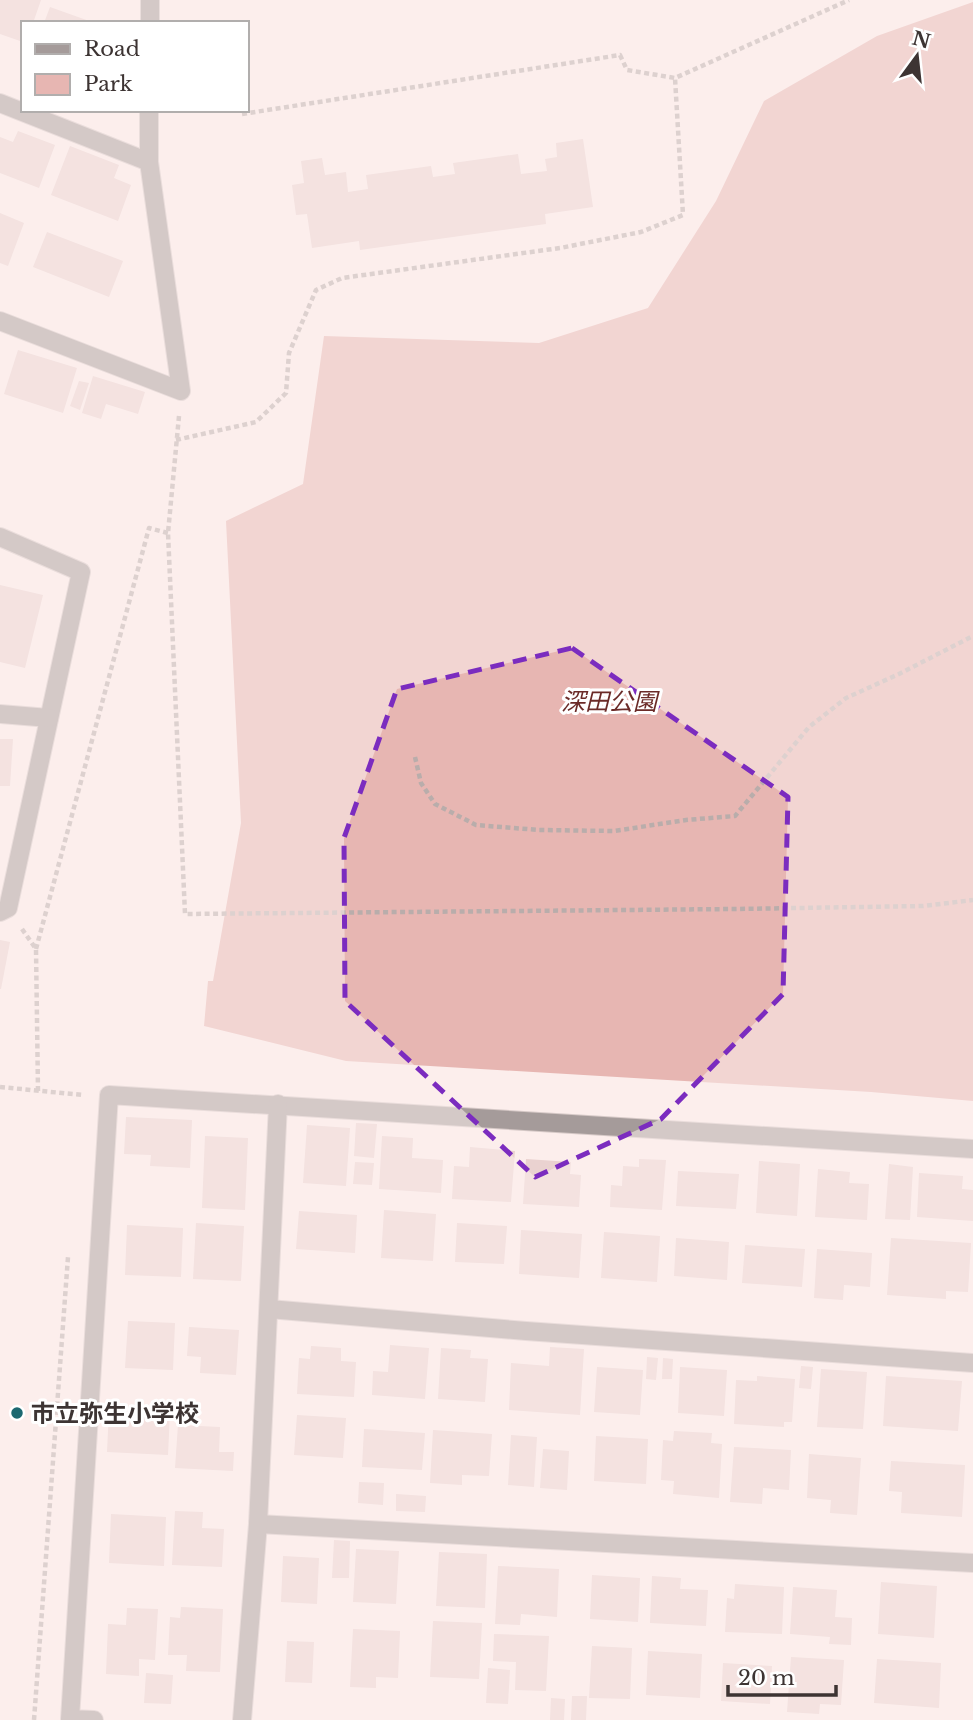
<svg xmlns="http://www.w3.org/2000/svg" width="973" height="1720" font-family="'Libre Baskerville','Noto Sans JP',serif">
  <rect width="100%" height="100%" fill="#fceeec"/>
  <polygon fill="#e7b6b2" points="973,2 973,1101 871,1092 346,1061 204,1026 208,981 213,981 241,823 226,521 303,484 324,336 539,343 648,308 716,201 764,101 877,36"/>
  <g fill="#ead2d0">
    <polygon points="0,0 41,0 33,23 23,23 23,42 0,34"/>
    <polygon points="50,7 92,22 92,23 44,23"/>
    <polygon points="18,131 55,145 39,188 0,173 0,137 13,142"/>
    <polygon points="583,139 593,207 545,214 546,224 360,250 359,241 312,248 307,214 296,215 292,185 304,183 301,161 322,158 325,175 346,172 348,192 368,189 366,175 431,166 433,177 455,174 453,163 518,154 521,174 547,171 545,159 557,157 556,143"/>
    <polygon points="70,146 119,165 114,178 131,185 118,221 51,195"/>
    <polygon points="0,213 24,223 8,266 0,263"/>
    <polygon points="47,232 123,261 109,297 33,267"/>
    <polygon points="18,350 77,368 63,413 4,394"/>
    <polygon points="93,376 145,392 138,414 106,404 101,419 82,413"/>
    <polygon points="79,381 89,383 80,410 70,406"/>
    <polygon points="0,585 43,595 25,668 0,662"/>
    <polygon points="0,739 13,739 10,786 0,786"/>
    <polygon points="0,940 10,942 1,989 0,989"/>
    <polygon points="126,1117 192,1120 190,1168 150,1166 151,1155 124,1154"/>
    <polygon points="356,1123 377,1124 374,1158 354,1156"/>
    <polygon points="307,1125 350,1128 346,1186 303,1183"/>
    <polygon points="205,1136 248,1138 245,1210 202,1208"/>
    <polygon points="382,1136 413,1138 412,1158 443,1160 441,1193 379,1189"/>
    <polygon points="470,1147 515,1151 511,1202 452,1199 454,1166 469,1167"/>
    <polygon points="526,1159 571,1162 570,1174 581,1175 579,1207 523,1204"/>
    <polygon points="639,1159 666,1160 662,1210 610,1207 611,1185 622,1186 623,1166 639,1167"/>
    <polygon points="759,1161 800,1164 797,1216 756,1213"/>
    <polygon points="355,1162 374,1163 372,1185 353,1184"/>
    <polygon points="889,1164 913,1167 910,1220 885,1219"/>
    <polygon points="818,1169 850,1172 849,1183 869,1184 867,1220 815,1217"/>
    <polygon points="678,1171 739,1174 736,1209 676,1206"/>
    <polygon points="919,1173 963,1176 962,1189 973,1190 973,1221 917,1217"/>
    <polygon points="384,1210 436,1214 433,1261 381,1258"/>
    <polygon points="299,1211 357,1215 355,1253 296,1249"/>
    <polygon points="196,1223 244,1226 241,1281 193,1279"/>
    <polygon points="457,1223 507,1226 504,1264 455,1262"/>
    <polygon points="127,1225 183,1228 181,1277 125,1275"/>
    <polygon points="521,1230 582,1234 579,1278 519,1274"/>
    <polygon points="604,1232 660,1236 657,1282 601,1278"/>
    <polygon points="676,1238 729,1242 727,1280 674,1276"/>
    <polygon points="891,1238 971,1243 968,1292 946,1291 946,1299 887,1295"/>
    <polygon points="745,1245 805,1249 802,1287 742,1283"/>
    <polygon points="817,1249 872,1253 870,1287 844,1285 843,1300 814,1298"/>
    <polygon points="128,1321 175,1323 173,1370 125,1368"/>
    <polygon points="189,1327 239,1330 236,1375 200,1373 201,1357 187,1356"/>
    <polygon points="390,1345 429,1348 425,1399 372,1395 373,1371 388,1372"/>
    <polygon points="311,1346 341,1348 341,1361 356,1362 354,1397 297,1394 299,1358 310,1359"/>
    <polygon points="550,1347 584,1349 580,1415 509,1410 511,1363 549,1366"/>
    <polygon points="441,1348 471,1350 470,1358 488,1359 485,1402 438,1399"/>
    <polygon points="647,1357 658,1358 656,1380 646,1379"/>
    <polygon points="663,1358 673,1359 672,1379 662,1379"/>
    <polygon points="801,1366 813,1367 811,1389 799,1388"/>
    <polygon points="597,1367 643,1370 640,1415 594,1412"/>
    <polygon points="680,1367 727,1370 724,1416 678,1413"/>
    <polygon points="821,1369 867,1372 863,1429 817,1427"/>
    <polygon points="757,1376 795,1379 792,1422 784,1422 784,1427 734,1424 736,1380 757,1381"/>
    <polygon points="886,1376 962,1381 958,1431 883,1426"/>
    <polygon points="109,1410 170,1413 168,1455 107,1452"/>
    <polygon points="297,1415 346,1418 343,1458 294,1455"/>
    <polygon points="178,1425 220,1427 219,1452 234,1452 233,1471 175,1468"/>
    <polygon points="364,1429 425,1433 422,1470 362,1467"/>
    <polygon points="433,1430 492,1434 489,1476 462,1475 462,1485 430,1483"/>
    <polygon points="674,1431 712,1433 711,1443 722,1444 719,1498 673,1494 674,1481 661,1480 663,1440 673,1441"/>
    <polygon points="511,1435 537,1437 534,1487 508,1485"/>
    <polygon points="596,1436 648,1439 646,1484 594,1481"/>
    <polygon points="734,1447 791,1450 789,1490 763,1488 762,1504 730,1502"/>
    <polygon points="543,1449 569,1451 567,1490 540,1488"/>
    <polygon points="809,1454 861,1458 857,1515 830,1513 831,1500 807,1498"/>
    <polygon points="891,1461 965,1465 962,1517 901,1513 902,1492 889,1491"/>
    <polygon points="359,1482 384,1483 383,1505 358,1503"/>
    <polygon points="396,1494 426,1496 425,1512 396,1511"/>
    <polygon points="175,1511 203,1512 202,1528 224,1529 222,1567 172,1565"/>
    <polygon points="111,1514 166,1517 164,1566 109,1563"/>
    <polygon points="334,1540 350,1541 349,1578 332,1578"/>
    <polygon points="356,1549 399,1551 396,1604 353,1602"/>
    <polygon points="439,1552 487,1554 485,1608 436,1606"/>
    <polygon points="283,1556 319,1558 317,1604 281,1602"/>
    <polygon points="498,1566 559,1569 557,1617 521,1614 520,1625 495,1624"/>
    <polygon points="592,1575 640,1578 638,1622 590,1619"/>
    <polygon points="652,1576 681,1578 680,1589 708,1590 706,1626 650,1623"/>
    <polygon points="881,1582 937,1586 934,1638 878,1634"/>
    <polygon points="735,1584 784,1587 782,1634 725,1632 727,1598 734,1599"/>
    <polygon points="793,1587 837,1590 835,1617 852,1618 851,1645 829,1644 830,1637 790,1634"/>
    <polygon points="181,1607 223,1609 220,1672 186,1671 187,1655 168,1655 170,1617 180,1618"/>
    <polygon points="127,1608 158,1609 155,1660 139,1659 139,1676 106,1674 108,1624 126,1625"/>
    <polygon points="433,1621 482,1623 479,1679 430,1677"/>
    <polygon points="353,1629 400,1631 398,1678 376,1677 376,1688 350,1687"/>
    <polygon points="494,1634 549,1636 546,1691 515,1690 516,1662 493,1661"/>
    <polygon points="287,1641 314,1642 312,1683 285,1682"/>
    <polygon points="592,1646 632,1648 630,1699 589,1698"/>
    <polygon points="648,1651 702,1654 700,1698 646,1695"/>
    <polygon points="791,1657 844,1660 841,1705 820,1704 819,1714 787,1712"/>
    <polygon points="877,1659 941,1663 939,1708 874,1703"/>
    <polygon points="723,1663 772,1666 770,1704 721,1701"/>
    <polygon points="488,1668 510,1670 508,1704 486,1703"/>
    <polygon points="146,1673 173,1675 171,1704 144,1703"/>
    <polygon points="572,1696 587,1696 586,1720 571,1720"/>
    <polygon points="551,1698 565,1699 564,1720 550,1720"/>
  </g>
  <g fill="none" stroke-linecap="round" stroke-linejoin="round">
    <defs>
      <g id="street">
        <polyline points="150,23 150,0"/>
        <polyline points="0,103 149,162"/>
        <polyline points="0,321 181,391 149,162 149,110"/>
        <polyline points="0,537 81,572 8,908 0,912"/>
        <polyline points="0,714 49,718"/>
        <polyline points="269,1309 526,1331 973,1363"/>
        <polyline points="258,1524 973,1563"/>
        <polyline points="94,1720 70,1719 109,1095 973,1149"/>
        <polyline points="242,1720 258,1524 278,1104"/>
      </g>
    </defs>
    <use href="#street" stroke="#d6c9c7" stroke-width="20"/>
    <g stroke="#b9adab" stroke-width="4.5" stroke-dasharray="5 3.5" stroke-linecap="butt">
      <polyline points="242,114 620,55 627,70 675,78 849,0"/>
      <polyline points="179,416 168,533 185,914 735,909 923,906 973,900"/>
      <polyline points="176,440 256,422 286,393 289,353 316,290 342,278 560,248 641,232 683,215 675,78"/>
      <polyline points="415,757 421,783 435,804 476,825 539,830 614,831 686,820 735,816 809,727 846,698 899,674 973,636"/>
      <polyline points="22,929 36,949 38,1091"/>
      <polyline points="36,949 149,528 168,533"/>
      <polyline points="0,1087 83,1095"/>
      <polyline points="34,1720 68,1257"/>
    </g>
    <use href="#street" stroke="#a59b9a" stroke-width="18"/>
  </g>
  <path d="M0 0H973V1720H0ZM572,648L788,797L783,994L661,1119L535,1177L345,1001L344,838L397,689Z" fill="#fceeec" fill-opacity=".55" fill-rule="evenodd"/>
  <path fill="none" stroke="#7b2cbf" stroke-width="5" stroke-dasharray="14 9" stroke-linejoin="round" d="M572,648L788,797L783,994L661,1119L535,1177L345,1001L344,838L397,689Z"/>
  <circle fill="#1c6870" stroke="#fff" stroke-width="2.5" cx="17" cy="1413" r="7"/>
  <g text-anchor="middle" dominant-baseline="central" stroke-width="6" stroke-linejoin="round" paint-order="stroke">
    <g font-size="24" font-style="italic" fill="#6b2b28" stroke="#fff">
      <text x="609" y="701">深田公園</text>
    </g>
    <g font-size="24" font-weight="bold" fill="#3d3433" stroke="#fff" text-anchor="start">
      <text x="31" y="1413">市立弥生小学校</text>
    </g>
  </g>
  <rect x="21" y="21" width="228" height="91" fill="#ffffff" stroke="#b1aead" stroke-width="2"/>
  <rect x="35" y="44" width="35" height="10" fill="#a59b9a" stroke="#b1aead" stroke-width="2"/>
  <text x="84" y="56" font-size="21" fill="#3d3433">Road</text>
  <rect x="35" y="74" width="35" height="21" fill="#e7b6b2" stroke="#b1aead" stroke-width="2"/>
  <text x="84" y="91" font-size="21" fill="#3d3433">Park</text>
  <g transform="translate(917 56) rotate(15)" stroke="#ffffff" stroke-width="5" paint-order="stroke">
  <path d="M0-5L12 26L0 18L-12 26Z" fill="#3d3433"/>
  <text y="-10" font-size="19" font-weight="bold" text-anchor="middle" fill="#3d3433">N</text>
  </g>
  <path d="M728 1685v10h108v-10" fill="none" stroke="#3d3433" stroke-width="3.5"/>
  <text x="738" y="1685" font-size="21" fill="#3d3433" stroke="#ffffff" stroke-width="5" paint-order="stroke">20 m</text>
</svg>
